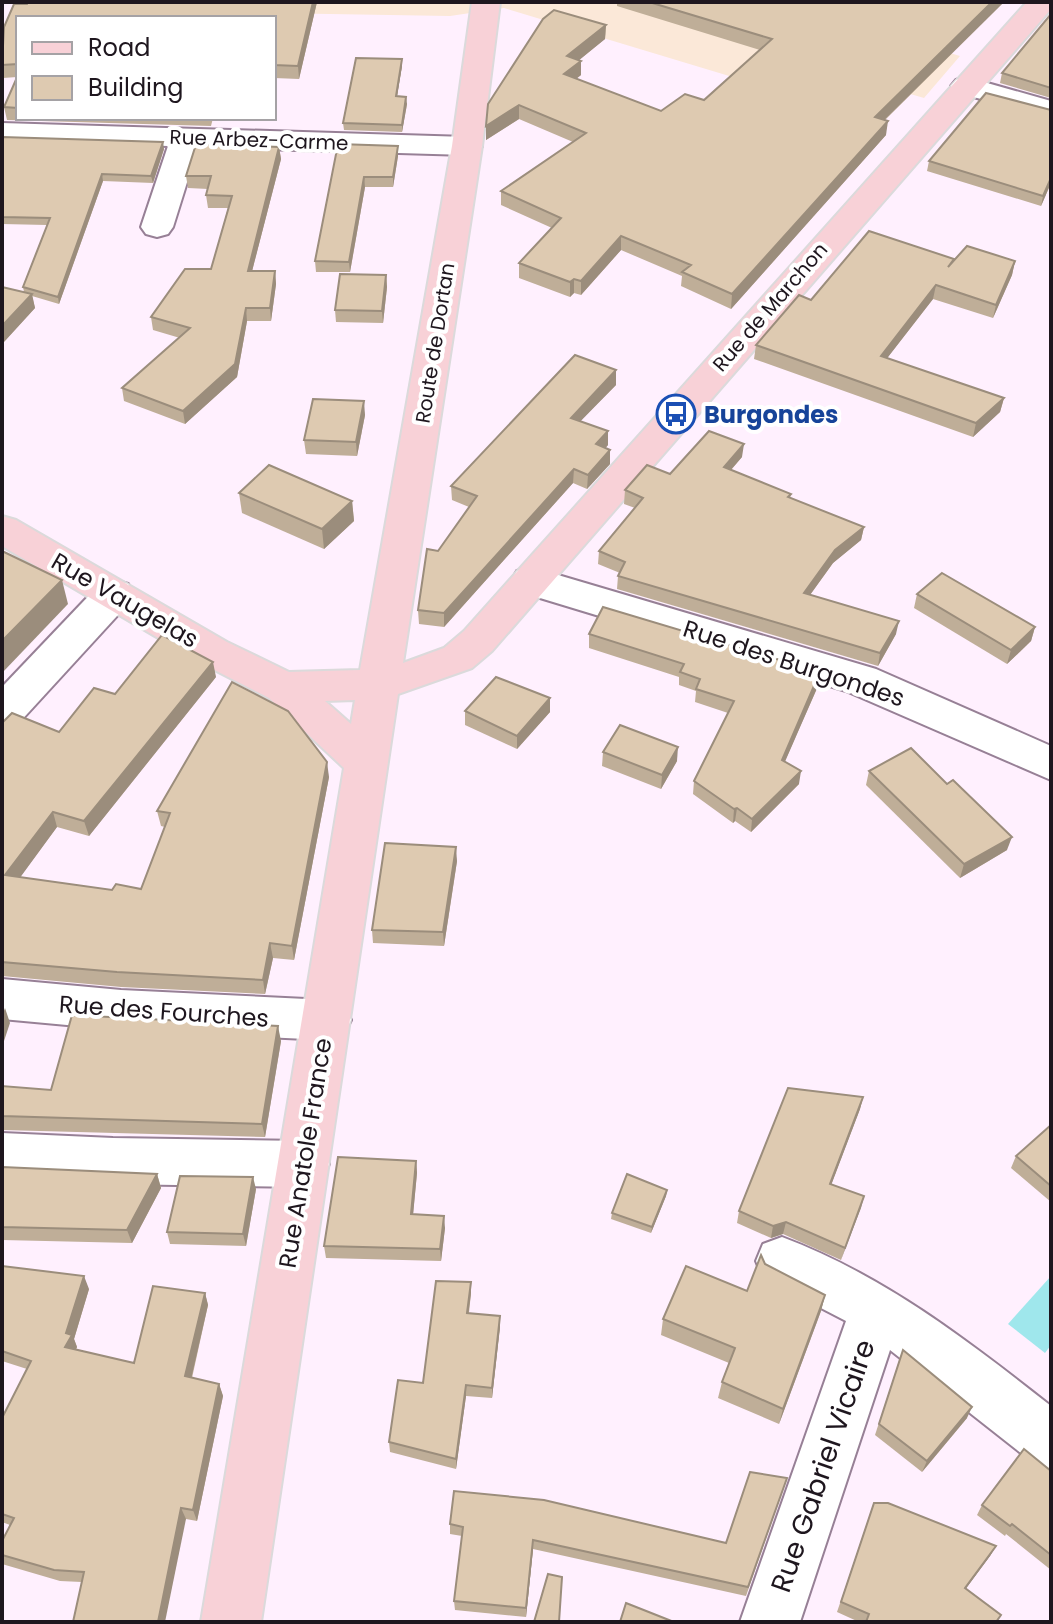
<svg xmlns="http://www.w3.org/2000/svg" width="1053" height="1624" font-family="Poppins,sans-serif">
  <rect width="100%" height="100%" fill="#fff0fe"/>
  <polygon fill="#fbe8d8" points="160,2 806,2 800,8 960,56 924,98 855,78 829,106 504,8 450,16 157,11"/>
  <polygon fill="#9fe7ec" points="1051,1276 1051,1345 1045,1353 1008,1324"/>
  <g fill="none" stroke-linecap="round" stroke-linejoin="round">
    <defs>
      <g id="minor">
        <polygon points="966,77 1051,101 1051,119 956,92 951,86 956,80"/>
        <polygon points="2,123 467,137 478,139 482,146 478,153 467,155 198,147 173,227 168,234 157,237 146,234 141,227 168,146 2,141"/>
        <polygon points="531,567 876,669 1051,746 1051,780 846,691 517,591 511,581 517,571"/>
        <polygon points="114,580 128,584 134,594 128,604 17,725 2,729 2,687 100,584"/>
        <polygon points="2,979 121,990 327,1000 344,1006 351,1020 344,1034 327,1040 121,1030 2,1019"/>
        <polygon points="2,1133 113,1138 304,1141 322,1148 329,1164 322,1180 304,1187 113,1184 2,1177"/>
        <path d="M782,1237C883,1275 967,1340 1051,1406V1469L1031,1461L890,1350L800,1622H740L846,1321L763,1278L756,1261L763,1244Z"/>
      </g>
      <path id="major" d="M472,2H500L482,146L403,663L444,648L464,631L1027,2H1051V9L492,651L472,668L398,694L261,1622H201L344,768L269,698L199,662L2,546V516L16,520L227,642L289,672L360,670L452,146ZM355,700L351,724L325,701Z"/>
    </defs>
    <use href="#minor" stroke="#978096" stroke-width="4"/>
    <use href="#major" stroke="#dbdadb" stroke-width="4"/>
    <use href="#minor" fill="#fff" fill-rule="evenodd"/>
    <use href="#major" fill="#f8d1d7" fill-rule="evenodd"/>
  </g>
  <g fill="#bfae98">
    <polygon points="28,2 317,2 299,79 274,78 274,18 18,18 18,118 213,118 211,126 7,120 4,107 17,77 3,78 2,45 4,27 14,4 27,4"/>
    <polygon points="617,2 1004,2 885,120 886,135 731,309 681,286 682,276 621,250 581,295 574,293 570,297 519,278 519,263 552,228 501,205 501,191 573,142 519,119 486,140 486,126 606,25 605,39 579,60 581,61 581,75 576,79 661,111 704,100 760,50 617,6"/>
    <polygon points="1051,14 1051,98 1000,83 1002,73"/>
    <polygon points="402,59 402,66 397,96 407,104 402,132 344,130 343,123"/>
    <polygon points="1051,110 1051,183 1041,206 927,171 929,161"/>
    <polygon points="2,137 164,149 153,183 103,181 59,304 32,296 35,308 3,343 2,287 24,292 23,287 47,225 2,224"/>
    <polygon points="205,144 279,147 281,159 252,271 275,271 276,284 271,321 247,321 237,377 185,424 124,401 122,388 180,338 153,330 151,317 211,269 228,208 208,208 206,195 208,189 188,188 186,176"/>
    <polygon points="338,144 398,146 398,156 393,187 365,187 350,272 316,272 315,261"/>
    <polygon points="954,259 1015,261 1012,275 993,318 933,299 887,358 1004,398 1000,412 973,437 754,359 756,345 811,300"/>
    <polygon points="386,275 387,287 383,323 336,322 335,310"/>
    <polygon points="616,370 616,385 580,421 608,431 608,445 605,448 610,450 610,464 587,489 573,483 444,627 419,624 418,610 438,551 469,507 452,500 451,486"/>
    <polygon points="365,415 357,456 306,454 304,440"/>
    <polygon points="742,457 731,470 791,494 790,498 864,527 861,540 833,563 810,595 896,634 878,666 617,589 618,576 620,573 598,564 599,551 635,508 624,504 625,490 670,474"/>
    <polygon points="239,493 352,501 354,521 324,549 242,513"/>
    <polygon points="917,594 1035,627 1031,641 1007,664 914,608"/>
    <polygon points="589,634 818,686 785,761 799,784 751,832 735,821 733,823 693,794 694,781 728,713 695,702 696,691 679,685 679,677 589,648"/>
    <polygon points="216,677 89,836 57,827 20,877 112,890 141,889 165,827 161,826 157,811 329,777 294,960 273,958 265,994 121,987 2,976 2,723 59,732"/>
    <polygon points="465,711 550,712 517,749 465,725"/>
    <polygon points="603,752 677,761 661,789 602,766"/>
    <polygon points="869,771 1007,850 960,878 866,785"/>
    <polygon points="457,861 444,946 373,943 372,930"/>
    <polygon points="281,1041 265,1137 2,1130 2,1086 51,1090"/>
    <polygon points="863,1097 860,1109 831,1185 864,1196 841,1260 783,1234 771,1238 737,1223 739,1211"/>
    <polygon points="1051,1125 1051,1202 1011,1168 1016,1156"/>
    <polygon points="416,1161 417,1173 413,1214 445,1228 441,1261 326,1258 324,1246"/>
    <polygon points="2,1167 157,1174 161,1188 132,1243 2,1240 2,1243"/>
    <polygon points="256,1189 246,1246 170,1244 167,1232"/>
    <polygon points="667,1190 666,1196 651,1233 611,1219 612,1213"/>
    <polygon points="765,1264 825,1295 821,1311 779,1424 718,1398 722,1382 729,1363 661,1335 663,1319 747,1291"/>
    <polygon points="2,1266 89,1289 74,1339 77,1347 76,1350 134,1363 205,1293 208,1305 192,1378 219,1384 223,1396 197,1521 186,1519 82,1582 60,1581 2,1564 2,1541 10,1525 2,1522 2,1418 27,1369 2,1361"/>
    <polygon points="471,1293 469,1313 500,1327 492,1398 466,1396 456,1469 390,1452 389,1442 423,1383"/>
    <polygon points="899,1361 967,1418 922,1472 875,1435"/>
    <polygon points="1051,1471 1051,1570 1006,1534 1005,1536 977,1515 982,1505"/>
    <polygon points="784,1487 746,1596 533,1549 526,1617 455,1610 454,1601 462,1536 450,1534 450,1524 726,1543"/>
    <polygon points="874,1503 996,1546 990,1556 966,1588 996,1622 859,1622 837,1612"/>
  </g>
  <g fill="#9b8d7c">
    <polygon points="313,2 317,2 299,79 298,66"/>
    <polygon points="992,2 1004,2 873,131 875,117"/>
    <polygon points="606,25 605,39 567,70 567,56"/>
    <polygon points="402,59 402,66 396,103 396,96"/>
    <polygon points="581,61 581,75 564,88 564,74"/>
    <polygon points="406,97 407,104 402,132 402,125"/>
    <polygon points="519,105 519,119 486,140 486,126"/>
    <polygon points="888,121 886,135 731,309 732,294"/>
    <polygon points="163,142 164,149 153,183 151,176"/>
    <polygon points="398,146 398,156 393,187 393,177"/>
    <polygon points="279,147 281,159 249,283 248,271"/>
    <polygon points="102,174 103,181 59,304 58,297"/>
    <polygon points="364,177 365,187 350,272 349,262"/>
    <polygon points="1051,178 1051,183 1041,206 1043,196"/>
    <polygon points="621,236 621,250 581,295 581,281"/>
    <polygon points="1015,261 1012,275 993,318 996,305"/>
    <polygon points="275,271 276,284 271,321 270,308"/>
    <polygon points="386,275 387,287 383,323 382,311"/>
    <polygon points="574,279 574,293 570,297 570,282"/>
    <polygon points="936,285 933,299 878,370 881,356"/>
    <polygon points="32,294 35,308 3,343 2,326"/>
    <polygon points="246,308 247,321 237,377 185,424 183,411"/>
    <polygon points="616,370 616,385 570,432 571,418"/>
    <polygon points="1004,398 1000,412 973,437 976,423"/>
    <polygon points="364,401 365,415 357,456 356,442"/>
    <polygon points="608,431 608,445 596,459 596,444"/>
    <polygon points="744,444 742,457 722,480 724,467"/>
    <polygon points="610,450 610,464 587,489 588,475"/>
    <polygon points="574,469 573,483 444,627 444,613"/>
    <polygon points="352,501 354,521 324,549 322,529"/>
    <polygon points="864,527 861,540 833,563 802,606 804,593 835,550"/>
    <polygon points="62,580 68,604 2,673 2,641"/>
    <polygon points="899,621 896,634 878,666 880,653"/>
    <polygon points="1035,627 1031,641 1007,664 1011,650"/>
    <polygon points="213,662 216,677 89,836 84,821"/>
    <polygon points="820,672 818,686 780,773 782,760"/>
    <polygon points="550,698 550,712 517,749 517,736"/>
    <polygon points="678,747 677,761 661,789 662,775"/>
    <polygon points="327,762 329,777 294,960 292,946"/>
    <polygon points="801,771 799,784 751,832 752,819"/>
    <polygon points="737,808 735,821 733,823 734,809"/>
    <polygon points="53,812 57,827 11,890 5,875"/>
    <polygon points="1012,837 1007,850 960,878 964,864"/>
    <polygon points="456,847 457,861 444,946 443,932"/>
    <polygon points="270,943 273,958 265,994 263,980"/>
    <polygon points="5,1008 10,1023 2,1047 2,1016"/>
    <polygon points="278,1026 281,1041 265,1137 262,1124"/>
    <polygon points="863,1097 860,1109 827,1196 830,1184"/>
    <polygon points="416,1161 417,1173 412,1226 411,1214"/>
    <polygon points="157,1174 161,1188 132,1243 127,1230"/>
    <polygon points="253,1177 256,1189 246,1246 243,1234"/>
    <polygon points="667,1190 666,1196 651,1233 652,1227"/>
    <polygon points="864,1196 861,1208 841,1260 845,1248"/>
    <polygon points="444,1216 445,1228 441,1261 440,1249"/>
    <polygon points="786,1222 783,1234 771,1238 773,1226"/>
    <polygon points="84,1276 89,1289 74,1339 77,1347 70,1360 65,1347 66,1333"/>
    <polygon points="471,1282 471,1293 467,1324 467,1313"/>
    <polygon points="205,1293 208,1305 189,1388 185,1376"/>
    <polygon points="825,1295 821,1311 779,1424 783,1409"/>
    <polygon points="500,1316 500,1327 492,1398 492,1388"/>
    <polygon points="219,1384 223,1396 197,1521 193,1510"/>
    <polygon points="466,1385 466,1396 456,1469 456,1459"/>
    <polygon points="972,1407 967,1418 922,1472 927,1461"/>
    <polygon points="181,1508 186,1519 165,1622 158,1622"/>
    <polygon points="533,1540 533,1549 526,1617 526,1608"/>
    <polygon points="996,1546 990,1556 959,1598 965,1588"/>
  </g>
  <g fill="#decab1" stroke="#9b8d7c" stroke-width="2">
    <polygon points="28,2 313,2 298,66 274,65 274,18 18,18 18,64 2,65 4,27 14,4 27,4"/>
    <polygon points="649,2 992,2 875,117 888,121 732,294 682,272 691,265 621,236 581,281 574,279 570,282 519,263 561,218 501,191 586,133 519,105 486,126 488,104 543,19 554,10 606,25 567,56 581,61 564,74 661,111 685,94 704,100 772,39"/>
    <polygon points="1051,14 1051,88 1002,73"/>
    <polygon points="356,58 402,59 396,96 406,97 402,125 343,123"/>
    <polygon points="18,75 18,108 4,107"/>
    <polygon points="986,93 1051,110 1051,178 1043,196 929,161"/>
    <polygon points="2,137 163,142 151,176 102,174 58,297 23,287 50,218 2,217"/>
    <polygon points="198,138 204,138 202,144 279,147 248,271 275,271 270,308 246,308 235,364 183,411 122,388 190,328 151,317 185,269 211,269 232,196 206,195 211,176 186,176"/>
    <polygon points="338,144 398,146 393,177 364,177 349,262 315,261"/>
    <polygon points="869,231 954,259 948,267 967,246 1015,261 996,305 936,285 881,356 1004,398 976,423 756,345 799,295 811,300"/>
    <polygon points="340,274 386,275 382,311 335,310"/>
    <polygon points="2,287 32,294 2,326"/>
    <polygon points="575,355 616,370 571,418 608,431 596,444 610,450 588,475 574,469 444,613 418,610 427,549 438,551 477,496 451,486"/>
    <polygon points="313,399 364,401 356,442 304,440"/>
    <polygon points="709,431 744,444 724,467 791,494 788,497 864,527 835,550 804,593 899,621 880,653 618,576 625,562 599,551 643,498 625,490 647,465 670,474"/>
    <polygon points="269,465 352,501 322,529 239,493"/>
    <polygon points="2,551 62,580 2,641"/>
    <polygon points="942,573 1035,627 1011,650 917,594"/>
    <polygon points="603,607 820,672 782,760 801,771 752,819 737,808 734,809 694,781 734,701 696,689 700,679 680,672 684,664 589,634"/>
    <polygon points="162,635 213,662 84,821 53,812 5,875 112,890 116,884 141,889 170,813 157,811 232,682 288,711 327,762 292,946 270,943 263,980 117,972 2,962 2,723 12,713 59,732 94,688 115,694"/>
    <polygon points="496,677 550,698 517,736 465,711"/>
    <polygon points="620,725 678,747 662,775 603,752"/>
    <polygon points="911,748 947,784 953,780 1012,837 964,864 869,771"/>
    <polygon points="385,843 456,847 443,932 372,930"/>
    <polygon points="72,1015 278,1026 262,1124 2,1116 2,1086 51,1090"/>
    <polygon points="788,1088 863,1097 830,1184 864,1196 845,1248 786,1222 773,1226 739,1211"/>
    <polygon points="1051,1125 1051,1186 1016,1156"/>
    <polygon points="338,1157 416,1161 411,1214 444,1216 440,1249 324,1246"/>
    <polygon points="2,1167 157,1174 127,1230 2,1227"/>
    <polygon points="627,1174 667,1190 652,1227 612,1213"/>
    <polygon points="180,1176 253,1177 243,1234 167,1232"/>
    <polygon points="761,1255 765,1264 825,1295 783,1409 722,1382 735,1348 663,1319 686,1266 747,1291"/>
    <polygon points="2,1266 84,1276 66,1333 72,1335 65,1347 134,1363 153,1286 205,1293 185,1376 219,1384 193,1510 181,1508 158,1622 73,1622 84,1572 54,1570 2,1555 2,1541 14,1518 2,1514 2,1418 31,1361 2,1351"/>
    <polygon points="436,1281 471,1282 467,1313 500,1316 492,1388 466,1385 456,1459 389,1442 398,1380 423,1383"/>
    <polygon points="903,1350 972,1407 927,1461 879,1424"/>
    <polygon points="1024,1449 1051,1471 1051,1555 1012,1524 1010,1526 982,1505"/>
    <polygon points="750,1472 787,1478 748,1587 533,1540 526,1608 454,1601 463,1527 450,1524 454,1491 544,1500 726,1543"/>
    <polygon points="874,1503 888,1503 996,1546 965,1588 1001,1615 996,1622 866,1622 869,1614 841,1602"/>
    <polygon points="548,1574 562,1577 559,1622 534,1622"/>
    <polygon points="626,1603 674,1622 620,1622"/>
  </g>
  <defs>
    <symbol id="bus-ring" viewBox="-11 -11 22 22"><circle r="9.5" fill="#fff" stroke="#1a4fb4" stroke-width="1.5"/><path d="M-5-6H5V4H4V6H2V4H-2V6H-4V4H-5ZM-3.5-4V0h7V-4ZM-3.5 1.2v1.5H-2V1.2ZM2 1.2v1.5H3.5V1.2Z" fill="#1a4fb4"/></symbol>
  </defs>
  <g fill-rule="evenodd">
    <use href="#bus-ring" x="654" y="392" width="44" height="44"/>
  </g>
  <g text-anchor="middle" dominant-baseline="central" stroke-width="8" stroke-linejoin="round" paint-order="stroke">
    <g font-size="20" fill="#1e161e" stroke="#fff">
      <text transform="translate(259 140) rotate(2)">Rue Arbez-Carme</text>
      <text transform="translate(770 307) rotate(-49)">Rue de Marchon</text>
      <text transform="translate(435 343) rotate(-81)">Route de Dortan</text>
    </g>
    <g font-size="24" font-weight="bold" fill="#164399" stroke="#fff" text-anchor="start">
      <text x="704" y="414">Burgondes</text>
    </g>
    <g font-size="24" fill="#1e161e" stroke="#fff">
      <text transform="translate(125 600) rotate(30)">Rue Vaugelas</text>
      <text transform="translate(794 663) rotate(18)">Rue des Burgondes</text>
      <text transform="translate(164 1011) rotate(4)">Rue des Fourches</text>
      <text transform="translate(305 1153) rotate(-81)">Rue Anatole France</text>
    </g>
    <g font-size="28" fill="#1e161e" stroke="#fff">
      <text transform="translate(823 1466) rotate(-71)">Rue Gabriel Vicaire</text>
    </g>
  </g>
  <rect width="1053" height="1624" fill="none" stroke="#1e161e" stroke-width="8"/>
  <rect x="16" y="16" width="260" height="104" fill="#ffffff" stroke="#a5a2a5" stroke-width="2"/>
  <rect x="32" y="42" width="40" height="12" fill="#f8d1d7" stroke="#a5a2a5" stroke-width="2"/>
  <text x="88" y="56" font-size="24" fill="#1e161e">Road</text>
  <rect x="32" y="76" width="40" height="24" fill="#decab1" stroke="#a5a2a5" stroke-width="2"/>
  <text x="88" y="96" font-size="24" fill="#1e161e">Building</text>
</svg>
